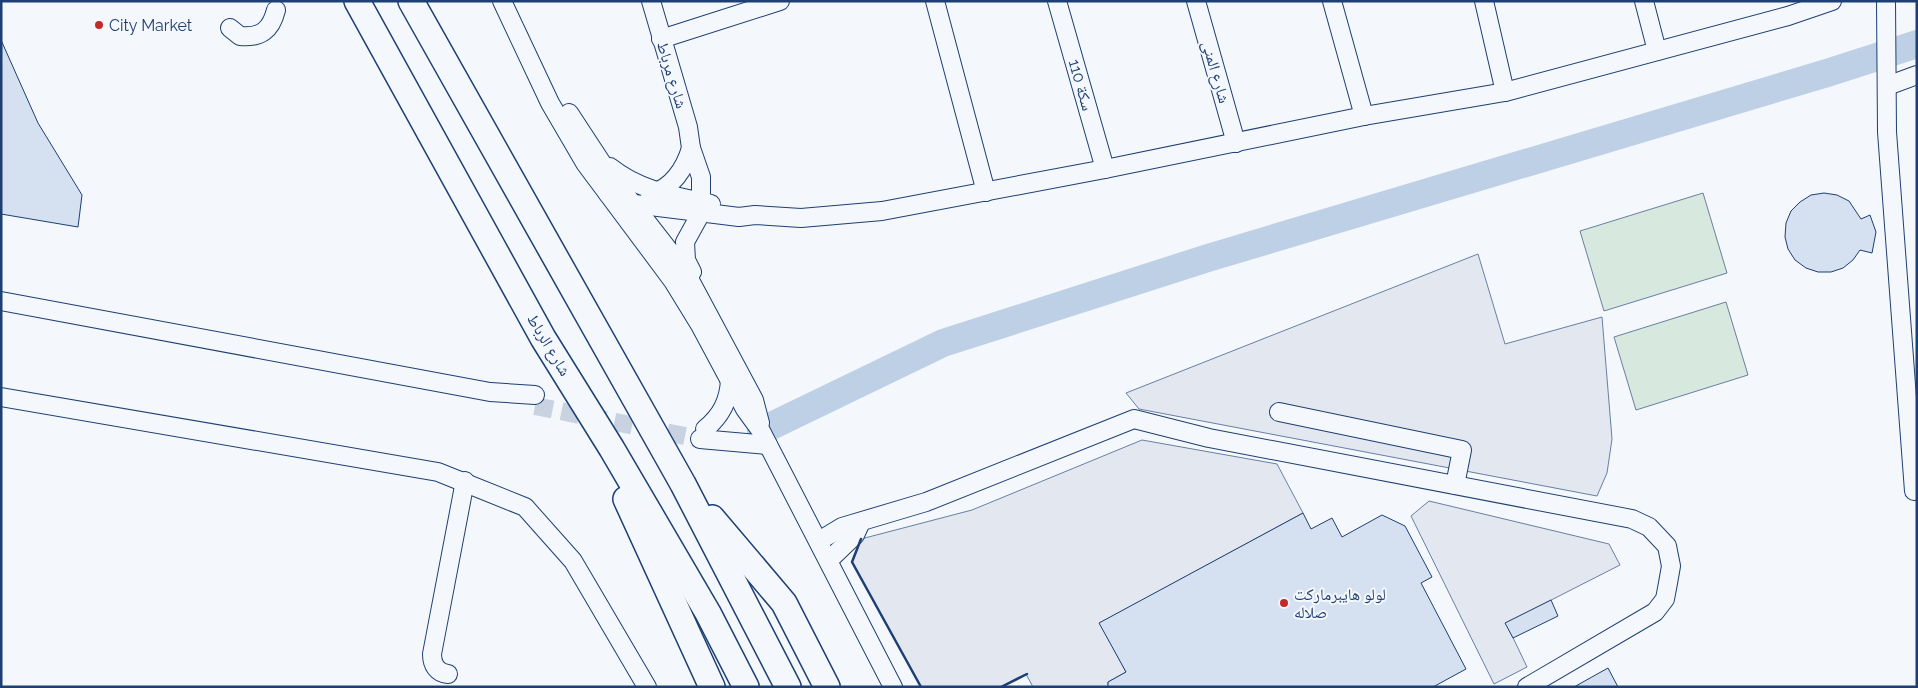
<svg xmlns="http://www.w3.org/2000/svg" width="1918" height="688" font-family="Raleway,'Noto Naskh Arabic',sans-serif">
  <rect width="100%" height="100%" fill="#f4f7fb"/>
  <g fill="#d7e8df" stroke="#687fa3">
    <polygon points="1703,193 1727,273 1604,311 1580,231"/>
    <polygon points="1726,302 1748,375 1636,410 1614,337"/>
  </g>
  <g fill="#e3e8f0" stroke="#687fa3">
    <polygon points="1478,254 1505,344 1602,317 1612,439 1607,473 1597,496 1139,409 1126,393"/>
    <polygon points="1142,440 1277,464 1303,513 1100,623 1126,672 1108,682 1108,687 1033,687 1026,674 1001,687 921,687 852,562 861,539 972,510"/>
    <polygon points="1429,501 1609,544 1620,565 1506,623 1527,667 1494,684 1411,516"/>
  </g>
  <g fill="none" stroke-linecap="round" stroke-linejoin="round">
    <polyline stroke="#bed0e5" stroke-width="28" points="761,431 943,343 1208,258 1827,73 1917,44"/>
  </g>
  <g fill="#d5e0f0" stroke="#1d3f73">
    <polygon points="1,40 38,123 82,195 78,227 1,214"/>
    <polygon points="1824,193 1837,195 1849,201 1861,219 1870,215 1876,232 1872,253 1860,250 1853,260 1843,268 1831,272 1818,272 1806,268 1795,260 1788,249 1785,237 1786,223 1791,211 1800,202 1811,195"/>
    <polygon points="1303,513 1311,529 1332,518 1342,537 1382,515 1405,526 1432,577 1421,583 1466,669 1433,687 1108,687 1108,682 1126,672 1099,623"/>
    <polygon points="1551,600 1558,616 1513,638 1505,623"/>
    <polygon points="1608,668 1618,687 1574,687"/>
  </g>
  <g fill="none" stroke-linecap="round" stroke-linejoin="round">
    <polyline stroke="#c9d2e0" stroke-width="18" stroke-dasharray="18 9" stroke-linecap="butt" points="535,406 700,439"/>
    <defs>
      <g id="minor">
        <polyline points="502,1 550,103 585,163 673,281 700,325 745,409 761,431 893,687"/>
        <polyline points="651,1 688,127 691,148 701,177 701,213 685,242 686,260 692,272"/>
        <polyline points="935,1 986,192"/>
        <polyline points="1057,1 1105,169"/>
        <polyline points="1196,1 1236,143"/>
        <polyline points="1332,1 1364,116"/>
        <polyline points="1484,1 1505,92"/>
        <polyline points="1644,1 1657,51"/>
        <polyline points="1886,1 1887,132 1914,491"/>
        <path d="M230,28L240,36C261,38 271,30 276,10"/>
        <polyline points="661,39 780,1"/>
        <polyline points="1887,86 1917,75"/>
        <polyline points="569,113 607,171 685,271 754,400 760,423"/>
        <path d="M610,167C640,191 675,196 711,204"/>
        <polyline points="608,194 634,204 739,217 755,215 801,218 882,211 1105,169 1364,116 1505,92 1788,16 1832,1"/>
        <path d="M650,194C672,189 685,168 691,148"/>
        <polyline points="1,301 490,392 535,395"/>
        <polyline points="1,397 438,472 525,507 573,561 647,687"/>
        <polyline points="1279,412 1462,450 1455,485"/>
        <path d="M705,429C721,416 729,401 730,380"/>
        <polyline points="700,439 768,445"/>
        <polyline points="819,541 842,527 926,502 1134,419 1209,438 1632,519 1649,527 1667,546 1671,566 1668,583 1665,599 1655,612 1527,687"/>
        <polyline points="829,560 855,535 861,522"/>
        <path d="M448,674C437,673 432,665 432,654L465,481"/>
      </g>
      <g id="highway">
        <polyline points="357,1 543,338 612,449 708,613 746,687"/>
        <polyline points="411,1 683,484 788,687"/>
        <polyline points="626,499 712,687"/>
        <polyline points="712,518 784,603 827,687"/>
      </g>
    </defs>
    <use href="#minor" stroke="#1d3f73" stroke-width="20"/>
    <use href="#highway" stroke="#1d3f73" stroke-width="28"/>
    <use href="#minor" stroke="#f4f7fb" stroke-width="18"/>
    <use href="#highway" stroke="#f4f7fb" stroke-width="25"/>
    <g stroke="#1d3f73" stroke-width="2.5">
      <polyline points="861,539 852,562 921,687"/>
      <polyline points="1001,687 1027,674"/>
    </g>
  </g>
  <g fill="#c62828" stroke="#f4f7fb" stroke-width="2">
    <circle cx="99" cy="25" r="5"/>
    <circle cx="1284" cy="603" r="5"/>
  </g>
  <g text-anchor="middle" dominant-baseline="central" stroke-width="4" stroke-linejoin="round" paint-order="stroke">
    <g font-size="16" fill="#1d3f73" stroke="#f4f7fb" text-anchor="start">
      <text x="109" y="25">City Market</text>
      <text x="1294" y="594">لولو هايبرماركت<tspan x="1294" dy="18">صلاله</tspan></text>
    </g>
    <g font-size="16" fill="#1d3f73" stroke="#f4f7fb">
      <text transform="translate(1216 72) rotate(74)">شارع المنى</text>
      <text transform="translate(672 75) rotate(73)">شارع مرباط</text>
      <text transform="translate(1081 85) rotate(74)">سكة 110</text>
      <text transform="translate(549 345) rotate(59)">شارع الرباط</text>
    </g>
  </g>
  <rect width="1918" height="688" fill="none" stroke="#1d3f73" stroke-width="5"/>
</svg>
